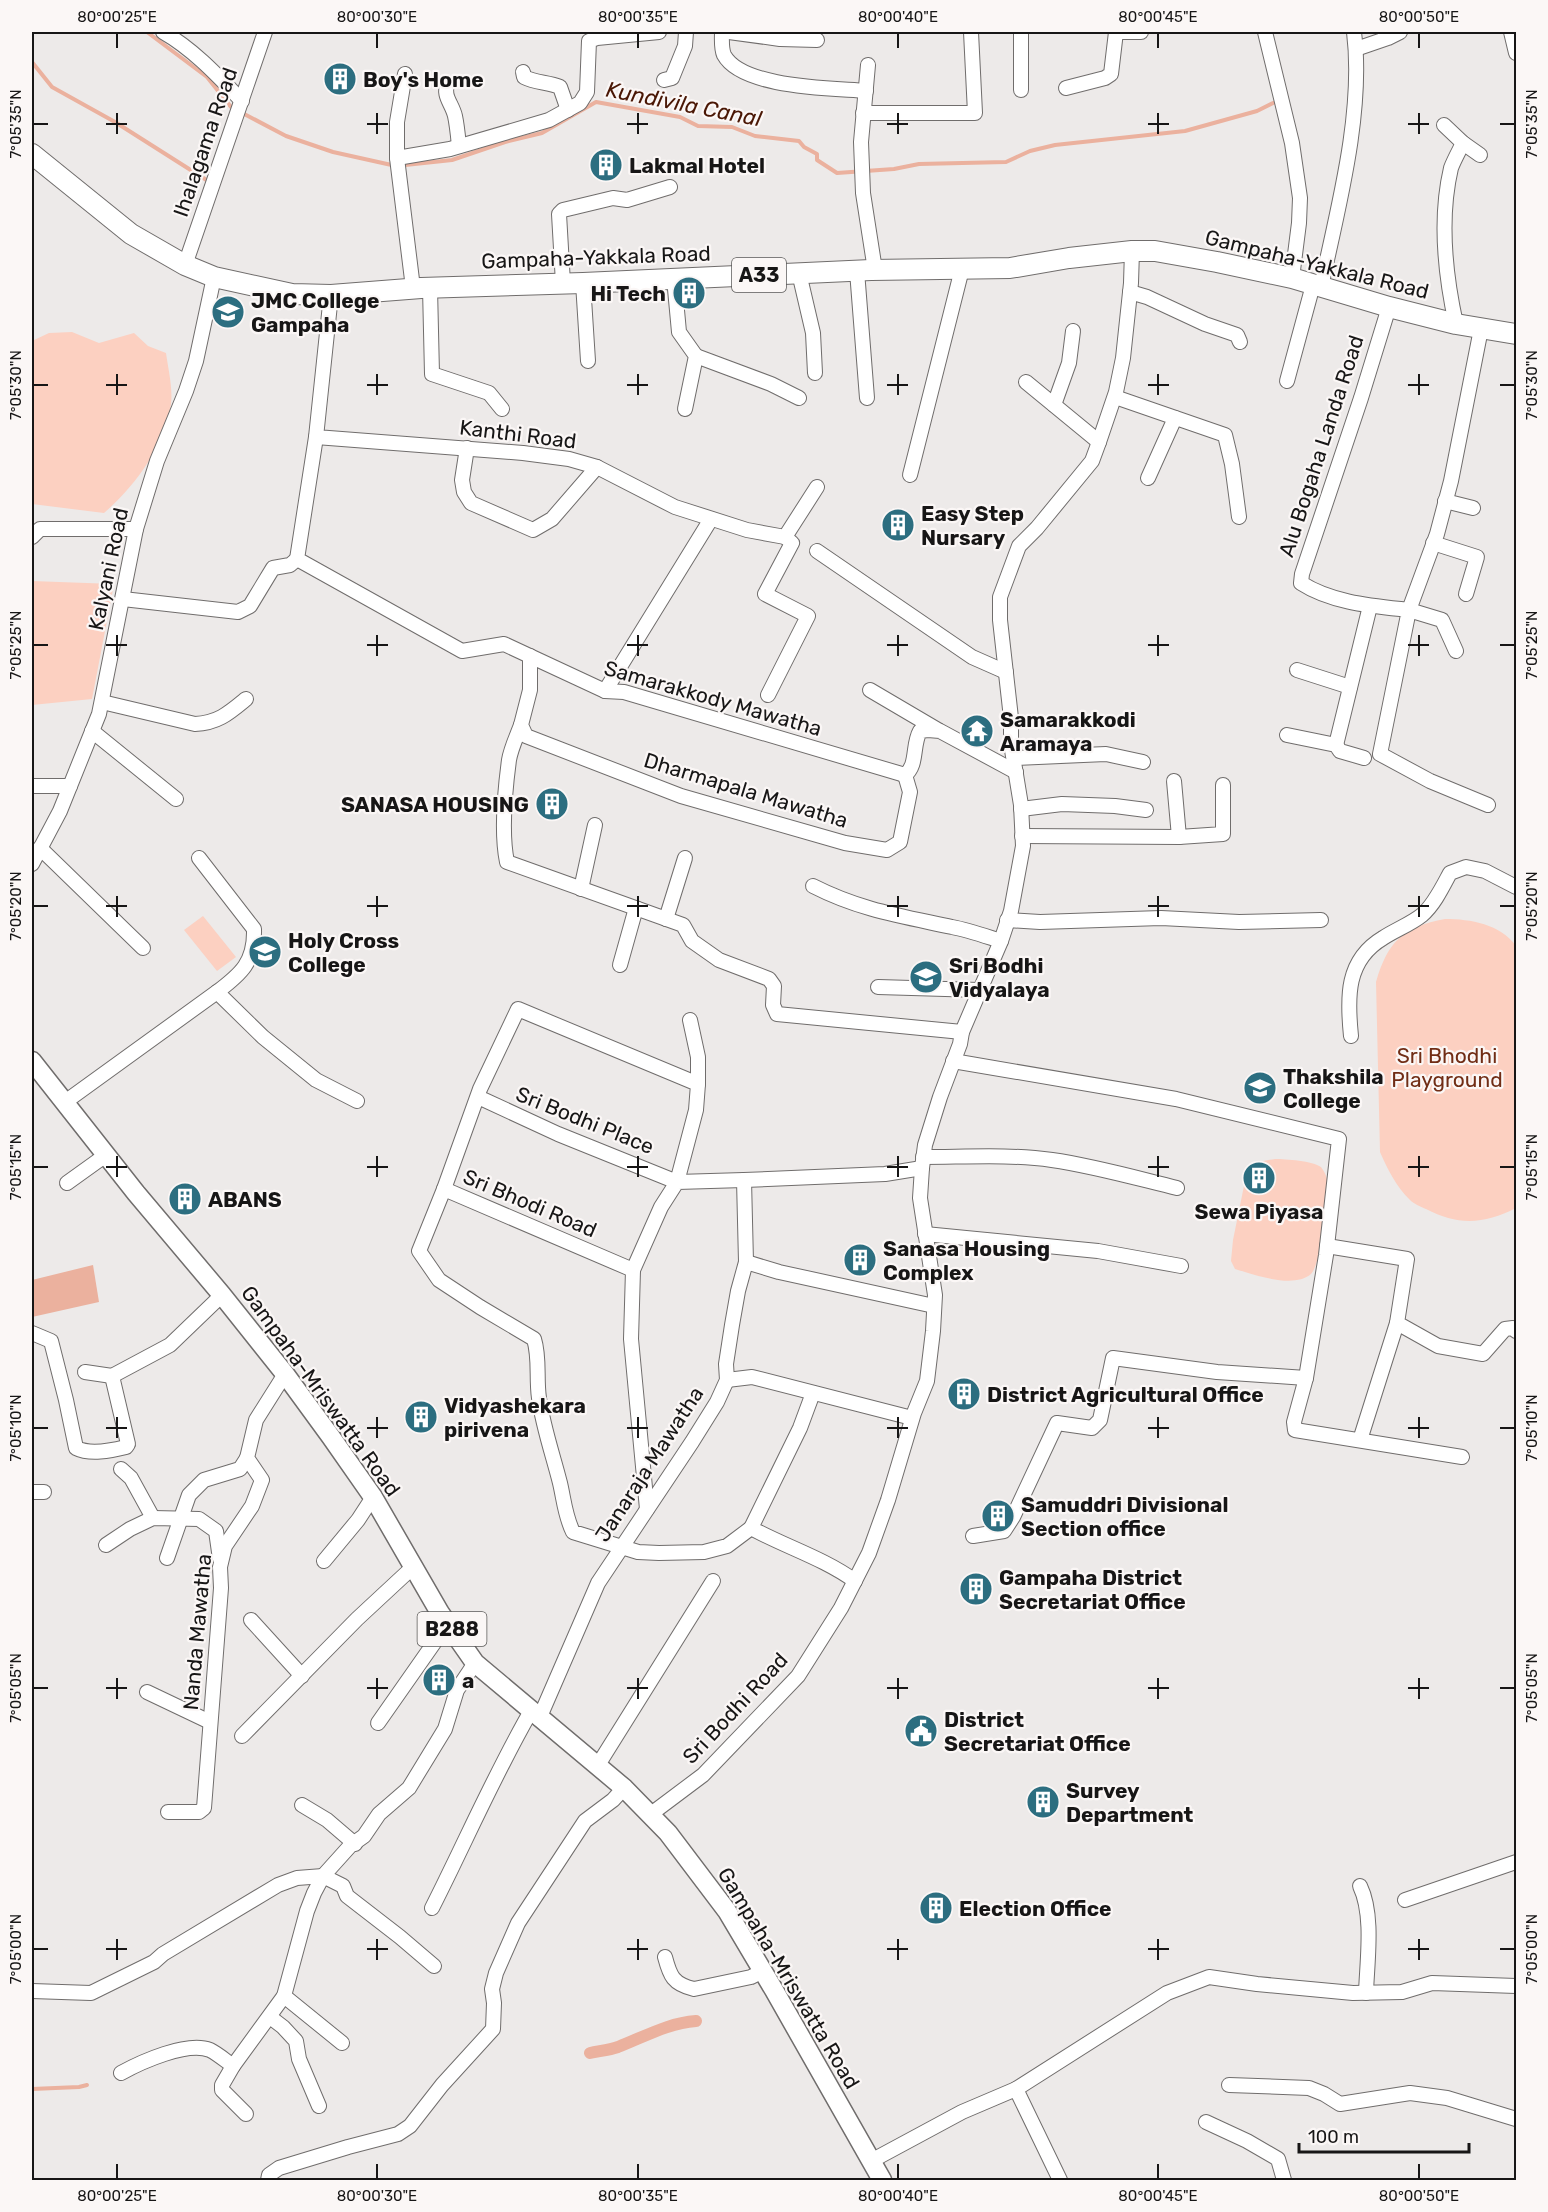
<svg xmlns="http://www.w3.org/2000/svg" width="1548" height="2212" font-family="Rubik,sans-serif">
  <rect width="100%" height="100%" fill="#edeae9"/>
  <g fill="#fcd0c1">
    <path d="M72,332L99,343L134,333L148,346L166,353C168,368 173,388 171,404C164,447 136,485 104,513L32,504V341L49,333Z"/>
    <polygon points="32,581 114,584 92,699 32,705"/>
    <polygon points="203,916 236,957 217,971 184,930"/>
    <path d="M1445,919C1471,919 1500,924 1516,946V1208C1485,1224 1458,1226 1426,1209C1421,1207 1414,1204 1410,1200C1396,1186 1388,1170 1380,1152L1376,982C1388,941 1403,927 1445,919Z"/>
    <path d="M1275,1159C1286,1159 1313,1161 1321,1167C1324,1171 1326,1175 1327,1179C1329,1193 1321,1265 1311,1274C1294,1289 1255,1275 1235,1269L1231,1261L1233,1240L1247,1171C1255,1161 1263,1161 1275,1159Z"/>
  </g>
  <polygon fill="#ebb19e" points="93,1265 99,1302 32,1317 32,1280"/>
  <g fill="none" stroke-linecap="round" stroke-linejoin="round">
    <g stroke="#ebb19e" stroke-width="4">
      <polyline points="147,32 207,77 231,107 286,136 333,152 396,166 452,160 505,142 542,133 596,102 680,117 698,126 732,127 755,136 799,141 804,147 817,154 817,160 837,173 894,169 919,164 1006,162 1030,151 1055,145 1185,131 1257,111 1273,103"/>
      <polyline points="32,62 52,87 115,122 208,181"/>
      <polyline points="32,2089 79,2087 87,2085"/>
    </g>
    <path stroke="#ebb19e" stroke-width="12" d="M590,2053C599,2051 609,2050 618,2047C644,2037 668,2023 696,2021"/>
    <defs>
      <g id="minor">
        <path d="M163,32C193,49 218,76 242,101"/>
        <path d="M722,32C722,39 721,48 724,55C742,88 831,88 866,91"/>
        <polyline points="729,32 780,39 817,40"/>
        <polyline points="1021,32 1021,90"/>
        <polyline points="1119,32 1141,32"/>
        <polyline points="1265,32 1292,143 1300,198 1299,223 1292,278"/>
        <polyline points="1511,32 1516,53"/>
        <polyline points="1356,49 1388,38 1400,32"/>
        <polyline points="868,65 861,142 863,193 875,270"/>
        <path d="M523,72L524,77C535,83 548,82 560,87L568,110"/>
        <polyline points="405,74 397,122 397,158 413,288"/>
        <polyline points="664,80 672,78 685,46 686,32"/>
        <path d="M448,83C442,96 452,103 455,116C457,125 458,136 459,146"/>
        <polyline points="1066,88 1105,78 1111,74 1116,32"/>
        <polyline points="863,113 975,113 971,32"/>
        <polyline points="1444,125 1463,143 1480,155"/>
        <polyline points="397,158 450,149 549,120 580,103 587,92 589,41 597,38 659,32"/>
        <polyline points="185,265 265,32"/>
        <polyline points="857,271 867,398"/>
        <polyline points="799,273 813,333 815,373"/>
        <polyline points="674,278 679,332 696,356 685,409"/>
        <polyline points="563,283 559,214 563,210 613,198 627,200 670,187"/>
        <polyline points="583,283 588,361"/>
        <path d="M1321,287C1338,208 1364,112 1354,32"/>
        <polyline points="430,288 432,374 489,393 502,409"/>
        <polyline points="1130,292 1147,297 1205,324 1237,335 1240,342"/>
        <polyline points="331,295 316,437 523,453 569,459 597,467 675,507 747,530 785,537 817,487"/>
        <path d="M1389,307L1361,398L1302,574L1301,583C1332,603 1373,606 1409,610L1380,754L1430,781L1488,805"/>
        <path d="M1456,324C1445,274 1439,219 1451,168C1454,160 1459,151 1463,143"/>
        <polyline points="696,356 771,384 799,398"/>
        <polyline points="1287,381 1313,285"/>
        <polyline points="1026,382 1099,442"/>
        <polyline points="1115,397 1225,435 1232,464 1239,517"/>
        <polyline points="1054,405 1069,363 1073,331"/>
        <path d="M316,437L297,559L462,651L504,644L605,691L624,692L905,775C918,765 912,745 920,731L928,730L940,731L1016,772"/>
        <polyline points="467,448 462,480 464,492 471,503 533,530 552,519 597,467"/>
        <polyline points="910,475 962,269"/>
        <polyline points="1148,478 1175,418"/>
        <polyline points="1445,501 1473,508"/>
        <polyline points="32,537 40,529 136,529"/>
        <polyline points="1433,543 1477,557 1466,594"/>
        <polyline points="817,551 972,657 1006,672"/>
        <polyline points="123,599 238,612 250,606 273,568 290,565 297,559"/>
        <polyline points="1456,651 1442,620 1409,610 1437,534 1451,481 1481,329"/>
        <polyline points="530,656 530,690 521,725 526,736 681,796 845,843 887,850 900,842 910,792 905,775"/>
        <polyline points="1297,670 1350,687"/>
        <polyline points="870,690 938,730"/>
        <polyline points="605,691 711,519"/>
        <polyline points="768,695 808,616 765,594 792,543 785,537"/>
        <path d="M102,702L195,724C218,723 229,713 246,699"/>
        <path d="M521,725C517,736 511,748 509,760C505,790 501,833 507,862L683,925L692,941L719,960L769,979L774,986L773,1005L777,1014L962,1032"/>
        <polyline points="92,731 176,799"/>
        <polyline points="1287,735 1336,745 1340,751 1364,758"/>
        <polyline points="1336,745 1370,606"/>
        <polyline points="1014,758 1106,754 1143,762"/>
        <polyline points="1174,781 1179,837"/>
        <polyline points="32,786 70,786"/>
        <polyline points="1021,809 1062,804 1115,806 1146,810"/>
        <polyline points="1022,836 1179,837 1223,834 1223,785"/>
        <polyline points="40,848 143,948"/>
        <path d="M199,858L254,929C255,962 241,974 217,992L263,1037L316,1080L357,1101"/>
        <polyline points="32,864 60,811 99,714 136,529 157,461 186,391 196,361 214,277"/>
        <path d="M813,886C860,910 901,916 952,927C968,930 985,936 1001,941"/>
        <polyline points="581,889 595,825"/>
        <polyline points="666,919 685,858"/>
        <polyline points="1007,920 1040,922 1161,918 1239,922 1321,920"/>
        <polyline points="620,965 636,908"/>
        <polyline points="878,987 979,990"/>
        <polyline points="690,1020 698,1057 698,1084"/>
        <path d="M1351,1036C1347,997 1346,960 1383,938C1395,930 1411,924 1422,915C1434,905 1443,886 1450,873L1466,867L1485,871L1516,887"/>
        <polyline points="953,1061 1176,1099 1339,1139 1326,1255 1306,1378 1294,1422 1295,1430 1462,1457"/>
        <polyline points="65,1102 217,992"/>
        <path d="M923,1157C966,1157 1010,1154 1052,1160C1094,1166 1136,1178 1177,1188"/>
        <polyline points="67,1183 106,1155"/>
        <polyline points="444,1189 480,1089 518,1009 698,1084 696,1110 677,1182 558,1134 478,1097"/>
        <polyline points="925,1234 1098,1251 1181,1266"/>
        <polyline points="1327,1246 1407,1259 1397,1323 1438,1346 1483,1354 1505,1329 1513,1328 1516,1331"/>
        <polyline points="746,1262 779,1272 934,1306"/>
        <polyline points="633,1270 661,1207 677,1182 744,1180"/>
        <path d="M32,1333L51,1341L66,1400L76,1448C90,1455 110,1451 126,1447L128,1444L112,1376L170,1345L222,1295"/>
        <polyline points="85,1372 112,1376"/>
        <polyline points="727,1380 752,1377 912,1418"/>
        <path d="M813,1393L800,1428L751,1528C786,1547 823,1558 855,1581"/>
        <polyline points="1360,1440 1397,1323"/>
        <polyline points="121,1469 131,1478 153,1518"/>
        <polyline points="32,1492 44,1492"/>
        <path d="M647,1509L631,1339L633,1270L444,1189L419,1251L439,1280L480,1307L534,1339C540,1358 536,1378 539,1398C543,1427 553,1455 560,1483C564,1500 565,1516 573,1532L638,1552L659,1553L704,1552L727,1546L751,1528"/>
        <polyline points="973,1536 1004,1531 1013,1517 1057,1423 1092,1428 1100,1420 1113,1358 1217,1372 1306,1378"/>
        <polyline points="106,1545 130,1529 153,1518 199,1519 216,1531 220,1559"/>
        <polyline points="167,1558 189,1495 204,1480 240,1469 247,1458"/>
        <polyline points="324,1561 358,1520 373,1497"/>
        <polyline points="251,1620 302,1676"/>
        <polyline points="147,1692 210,1722"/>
        <polyline points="539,1719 598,1583 692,1442 717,1402 727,1380 726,1364 732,1325 738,1291 746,1262 744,1180 885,1174 922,1168"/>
        <polyline points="378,1723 448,1623"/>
        <polyline points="242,1736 357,1619 413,1567"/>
        <polyline points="598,1765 713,1581"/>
        <polyline points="302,1805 327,1820 355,1844"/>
        <polyline points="168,1812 199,1812 204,1808 221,1588 220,1567 225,1546 252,1506 262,1480 247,1458 256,1420 285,1374"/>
        <polyline points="651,1814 703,1775 798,1676 841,1608 869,1553 888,1500 914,1413 927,1381 933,1331 935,1295 920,1198 922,1168 925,1145 940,1097 960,1044 962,1032 1001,941 1011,911 1023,846 1021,805 1011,744 1011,718 1000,620 1000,597 1019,546 1037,528 1092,461 1099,442 1116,392 1123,358 1131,283 1132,251"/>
        <path d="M1360,1886C1374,1915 1367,1961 1366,1993"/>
        <polyline points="1405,1900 1516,1862"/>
        <path d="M432,1908C465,1843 494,1775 531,1711"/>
        <path d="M665,1957C670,1976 673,1984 694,1989L751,1977L763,1971"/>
        <polyline points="32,1991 91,1993 154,1962 163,1954 278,1885 297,1878 323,1876 343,1886 347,1896 400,1937 434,1966"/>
        <polyline points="284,1996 342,2043"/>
        <polyline points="270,2017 283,2027 296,2041 299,2059 319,2106"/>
        <polyline points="233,2066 222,2085 222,2090 246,2114"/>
        <path d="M121,2073C141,2062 187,2041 210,2050C218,2054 226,2061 233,2066L284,1996L307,1911L314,1893L323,1876L350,1846L364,1836L379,1814L409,1788L445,1729L457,1690L475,1663"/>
        <polyline points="1229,2085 1309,2088 1324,2094 1340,2104 1410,2093 1447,2098 1516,2119"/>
        <polyline points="1016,2089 1167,1993 1209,1977 1257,1984 1353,1993 1402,1992 1432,1983 1516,1986"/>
        <polyline points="1206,2122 1247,2141 1278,2159 1284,2180"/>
        <polyline points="871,2161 962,2112 1016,2089 1060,2180"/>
        <polyline points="268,2180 269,2175 279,2168 348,2147 398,2134 410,2126 442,2085 493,2029 494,2003 492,1989 496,1973 518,1923 585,1821 613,1800 624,1788"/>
      </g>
      <polyline id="major" points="32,1061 136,1193 222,1295 285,1374 331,1437 373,1497 440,1613 475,1663 624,1788 668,1833 727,1911 774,1990 882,2180"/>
      <polyline id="highway" points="32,154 131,234 185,265 214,277 292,294 331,295 421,288 583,283 871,270 1010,268 1069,258 1132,251 1155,251 1217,262 1292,278 1389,307 1456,324 1516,334"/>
    </defs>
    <use href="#minor" stroke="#706d6c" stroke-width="16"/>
    <use href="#major" stroke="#706d6c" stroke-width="21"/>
    <use href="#highway" stroke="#706d6c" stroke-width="22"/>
    <use href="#minor" stroke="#fff" stroke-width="14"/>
    <use href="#major" stroke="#fff" stroke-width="18"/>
    <use href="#highway" stroke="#fff" stroke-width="20"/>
  </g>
  <path fill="none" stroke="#171616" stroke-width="2" d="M117,33V48M377,33V48M638,33V48M898,33V48M1158,33V48M1419,33V48M117,113V134M377,113V134M638,113V134M898,113V134M1158,113V134M1419,113V134M33,124H48M106,124H127M367,124H388M627,124H648M887,124H908M1148,124H1169M1408,124H1429M1500,124H1515M117,374V395M377,374V395M638,374V395M898,374V395M1158,374V395M1419,374V395M33,385H48M106,385H127M367,385H388M627,385H648M887,385H908M1148,385H1169M1408,385H1429M1500,385H1515M117,635V656M377,635V656M638,635V656M898,635V656M1158,635V656M1419,635V656M33,645H48M106,645H127M367,645H388M627,645H648M887,645H908M1148,645H1169M1408,645H1429M1500,645H1515M117,896V917M377,896V917M638,896V917M898,896V917M1158,896V917M1419,896V917M33,906H48M106,906H127M367,906H388M627,906H648M887,906H908M1148,906H1169M1408,906H1429M1500,906H1515M117,1156V1177M377,1156V1177M638,1156V1177M898,1156V1177M1158,1156V1177M1419,1156V1177M33,1167H48M106,1167H127M367,1167H388M627,1167H648M887,1167H908M1148,1167H1169M1408,1167H1429M1500,1167H1515M117,1417V1438M377,1417V1438M638,1417V1438M898,1417V1438M1158,1417V1438M1419,1417V1438M33,1428H48M106,1428H127M367,1428H388M627,1428H648M887,1428H908M1148,1428H1169M1408,1428H1429M1500,1428H1515M117,1678V1699M377,1678V1699M638,1678V1699M898,1678V1699M1158,1678V1699M1419,1678V1699M33,1688H48M106,1688H127M367,1688H388M627,1688H648M887,1688H908M1148,1688H1169M1408,1688H1429M1500,1688H1515M117,1939V1960M377,1939V1960M638,1939V1960M898,1939V1960M1158,1939V1960M1419,1939V1960M33,1949H48M106,1949H127M367,1949H388M627,1949H648M887,1949H908M1148,1949H1169M1408,1949H1429M1500,1949H1515M117,2164V2179M377,2164V2179M638,2164V2179M898,2164V2179M1158,2164V2179M1419,2164V2179"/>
  <defs>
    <symbol id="building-disc" viewBox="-11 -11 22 22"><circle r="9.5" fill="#2c6e80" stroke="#fbf7f6"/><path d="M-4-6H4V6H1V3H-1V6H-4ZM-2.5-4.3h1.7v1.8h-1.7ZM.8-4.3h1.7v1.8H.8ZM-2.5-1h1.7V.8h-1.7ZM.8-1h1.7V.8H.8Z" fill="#fff"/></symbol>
    <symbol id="university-disc" viewBox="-11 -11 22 22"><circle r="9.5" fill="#2c6e80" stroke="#fbf7f6"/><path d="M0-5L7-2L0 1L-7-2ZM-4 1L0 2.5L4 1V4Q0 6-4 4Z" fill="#fff"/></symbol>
    <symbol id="temple-disc" viewBox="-11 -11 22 22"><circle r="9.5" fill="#2c6e80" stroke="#fbf7f6"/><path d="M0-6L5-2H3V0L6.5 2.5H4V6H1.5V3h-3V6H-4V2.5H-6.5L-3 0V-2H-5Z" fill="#fff"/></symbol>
    <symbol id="school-disc" viewBox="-11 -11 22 22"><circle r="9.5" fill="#2c6e80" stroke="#fbf7f6"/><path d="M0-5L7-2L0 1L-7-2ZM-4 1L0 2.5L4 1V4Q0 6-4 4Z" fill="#fff"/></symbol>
    <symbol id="civic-disc" viewBox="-11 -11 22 22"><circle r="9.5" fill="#2c6e80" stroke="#fbf7f6"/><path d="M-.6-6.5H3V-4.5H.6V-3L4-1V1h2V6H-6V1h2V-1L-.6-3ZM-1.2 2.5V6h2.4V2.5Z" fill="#fff"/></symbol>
  </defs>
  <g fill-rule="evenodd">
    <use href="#building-disc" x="321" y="60" width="38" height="38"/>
    <use href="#building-disc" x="587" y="146" width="38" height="38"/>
    <use href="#building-disc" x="670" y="274" width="38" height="38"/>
    <use href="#university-disc" x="209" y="293" width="38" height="38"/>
    <use href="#building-disc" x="879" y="506" width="38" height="38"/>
    <use href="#temple-disc" x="958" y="712" width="38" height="38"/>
    <use href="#building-disc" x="533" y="785" width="38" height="38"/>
    <use href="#school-disc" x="246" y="933" width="38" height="38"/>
    <use href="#school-disc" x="907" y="958" width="38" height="38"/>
    <use href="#school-disc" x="1241" y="1069" width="38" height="38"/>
    <use href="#building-disc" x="1240" y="1159" width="38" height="38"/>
    <use href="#building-disc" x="166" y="1180" width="38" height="38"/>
    <use href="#building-disc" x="841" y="1241" width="38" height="38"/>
    <use href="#building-disc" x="945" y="1375" width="38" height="38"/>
    <use href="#building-disc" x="402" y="1398" width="38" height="38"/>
    <use href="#building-disc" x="979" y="1497" width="38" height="38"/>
    <use href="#building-disc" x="957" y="1570" width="38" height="38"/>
    <use href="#building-disc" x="420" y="1661" width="38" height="38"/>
    <use href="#civic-disc" x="902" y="1712" width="38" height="38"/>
    <use href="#building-disc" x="1024" y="1783" width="38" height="38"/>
    <use href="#building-disc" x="917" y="1889" width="38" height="38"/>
  </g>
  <g text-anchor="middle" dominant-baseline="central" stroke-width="4.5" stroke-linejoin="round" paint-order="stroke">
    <g fill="#fbf7f6" stroke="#5b5a59" stroke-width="1.5">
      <rect x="732" y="258" width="54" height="34" rx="4.5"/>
      <rect x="417.5" y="1612" width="69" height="34" rx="4.5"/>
    </g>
    <g font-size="20" font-weight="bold" fill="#171616">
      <text x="759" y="275">A33</text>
      <text x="452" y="1629">B288</text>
    </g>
    <g font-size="21" font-weight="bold" fill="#171616" stroke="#fbf7f6" text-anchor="start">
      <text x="363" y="79">Boy's Home</text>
      <text x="629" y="165">Lakmal Hotel</text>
      <text x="666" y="293" text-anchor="end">Hi Tech</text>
      <text x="251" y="300">JMC College<tspan x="251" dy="24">Gampaha</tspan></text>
      <text x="921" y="513">Easy Step<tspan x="921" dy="24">Nursary</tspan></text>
      <text x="1000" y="719">Samarakkodi<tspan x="1000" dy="24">Aramaya</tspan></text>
      <text x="529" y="804" text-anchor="end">SANASA HOUSING</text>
      <text x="288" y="940">Holy Cross<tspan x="288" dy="24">College</tspan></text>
      <text x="949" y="965">Sri Bodhi<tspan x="949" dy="24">Vidyalaya</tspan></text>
      <text x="1283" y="1076">Thakshila<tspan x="1283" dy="24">College</tspan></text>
      <text x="208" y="1199">ABANS</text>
      <text x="1259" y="1211" text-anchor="middle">Sewa Piyasa</text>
      <text x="883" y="1248">Sanasa Housing<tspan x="883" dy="24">Complex</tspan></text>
      <text x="987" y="1394">District Agricultural Office</text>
      <text x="444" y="1405">Vidyashekara<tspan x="444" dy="24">pirivena</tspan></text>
      <text x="1021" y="1504">Samuddri Divisional<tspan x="1021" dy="24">Section office</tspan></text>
      <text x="999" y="1577">Gampaha District<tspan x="999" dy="24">Secretariat Office</tspan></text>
      <text x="462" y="1680">a</text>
      <text x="944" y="1719">District<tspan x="944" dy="24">Secretariat Office</tspan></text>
      <text x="1066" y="1790">Survey<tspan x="1066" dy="24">Department</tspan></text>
      <text x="959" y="1908">Election Office</text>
    </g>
    <g font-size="21" fill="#171616" stroke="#fbf7f6">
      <text transform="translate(205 142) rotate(-71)">Ihalagama Road</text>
      <text transform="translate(596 257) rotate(-2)">Gampaha-Yakkala Road</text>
      <text transform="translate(1317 264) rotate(14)">Gampaha-Yakkala Road</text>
      <text transform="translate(518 434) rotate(7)">Kanthi Road</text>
      <text transform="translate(1321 446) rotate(-72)">Alu Bogaha Landa Road</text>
      <text transform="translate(108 569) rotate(-78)">Kalyani Road</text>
      <text transform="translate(713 698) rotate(16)">Samarakkody Mawatha</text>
      <text transform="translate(746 790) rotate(17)">Dharmapala Mawatha</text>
      <text transform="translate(585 1120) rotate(22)">Sri Bodhi Place</text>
      <text transform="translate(530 1203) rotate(23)">Sri Bhodi Road</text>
      <text transform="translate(321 1391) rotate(54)">Gampaha-Mriswatta Road</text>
      <text transform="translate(649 1464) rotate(-57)">Janaraja Mawatha</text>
      <text transform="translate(197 1632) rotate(-85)">Nanda Mawatha</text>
      <text transform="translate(735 1708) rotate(-47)">Sri Bodhi Road</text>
      <text transform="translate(789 1978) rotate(59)">Gampaha-Mriswatta Road</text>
    </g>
    <g font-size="21" fill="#712d15" stroke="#fbf7f6">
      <text x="1447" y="1055">Sri Bhodhi<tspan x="1447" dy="24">Playground</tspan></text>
    </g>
    <g font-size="22" font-style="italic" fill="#4a1705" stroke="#fbf7f6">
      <text transform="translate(684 104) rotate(11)">Kundivila Canal</text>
    </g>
  </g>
  <rect width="1548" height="2212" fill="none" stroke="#fbf7f6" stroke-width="66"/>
  <path d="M1299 2143v9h170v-9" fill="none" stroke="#171616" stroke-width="3"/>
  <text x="1308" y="2143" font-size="18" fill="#171616" stroke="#fbf7f6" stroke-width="4.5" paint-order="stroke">100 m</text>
  <rect x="33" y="33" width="1482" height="2146" fill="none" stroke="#171616" stroke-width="2"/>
  <g font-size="15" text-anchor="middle" fill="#171616">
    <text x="117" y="22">80°00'25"E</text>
    <text x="377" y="22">80°00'30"E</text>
    <text x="638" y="22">80°00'35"E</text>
    <text x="898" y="22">80°00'40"E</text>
    <text x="1158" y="22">80°00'45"E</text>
    <text x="1419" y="22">80°00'50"E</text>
    <text transform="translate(16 124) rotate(-90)" y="5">7°05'35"N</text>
    <text transform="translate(1532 124) rotate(-90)" y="5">7°05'35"N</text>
    <text transform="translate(16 385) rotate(-90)" y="5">7°05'30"N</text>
    <text transform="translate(1532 385) rotate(-90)" y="5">7°05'30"N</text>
    <text transform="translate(16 645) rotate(-90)" y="5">7°05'25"N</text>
    <text transform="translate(1532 645) rotate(-90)" y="5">7°05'25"N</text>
    <text transform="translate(16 906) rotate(-90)" y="5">7°05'20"N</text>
    <text transform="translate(1532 906) rotate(-90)" y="5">7°05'20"N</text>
    <text transform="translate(16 1167) rotate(-90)" y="5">7°05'15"N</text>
    <text transform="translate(1532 1167) rotate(-90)" y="5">7°05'15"N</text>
    <text transform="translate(16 1428) rotate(-90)" y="5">7°05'10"N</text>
    <text transform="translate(1532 1428) rotate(-90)" y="5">7°05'10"N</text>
    <text transform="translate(16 1688) rotate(-90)" y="5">7°05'05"N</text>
    <text transform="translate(1532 1688) rotate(-90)" y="5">7°05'05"N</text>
    <text transform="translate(16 1949) rotate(-90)" y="5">7°05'00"N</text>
    <text transform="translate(1532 1949) rotate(-90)" y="5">7°05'00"N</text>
    <text x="117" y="2201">80°00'25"E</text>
    <text x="377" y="2201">80°00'30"E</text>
    <text x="638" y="2201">80°00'35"E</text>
    <text x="898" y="2201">80°00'40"E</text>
    <text x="1158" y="2201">80°00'45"E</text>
    <text x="1419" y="2201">80°00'50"E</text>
  </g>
</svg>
